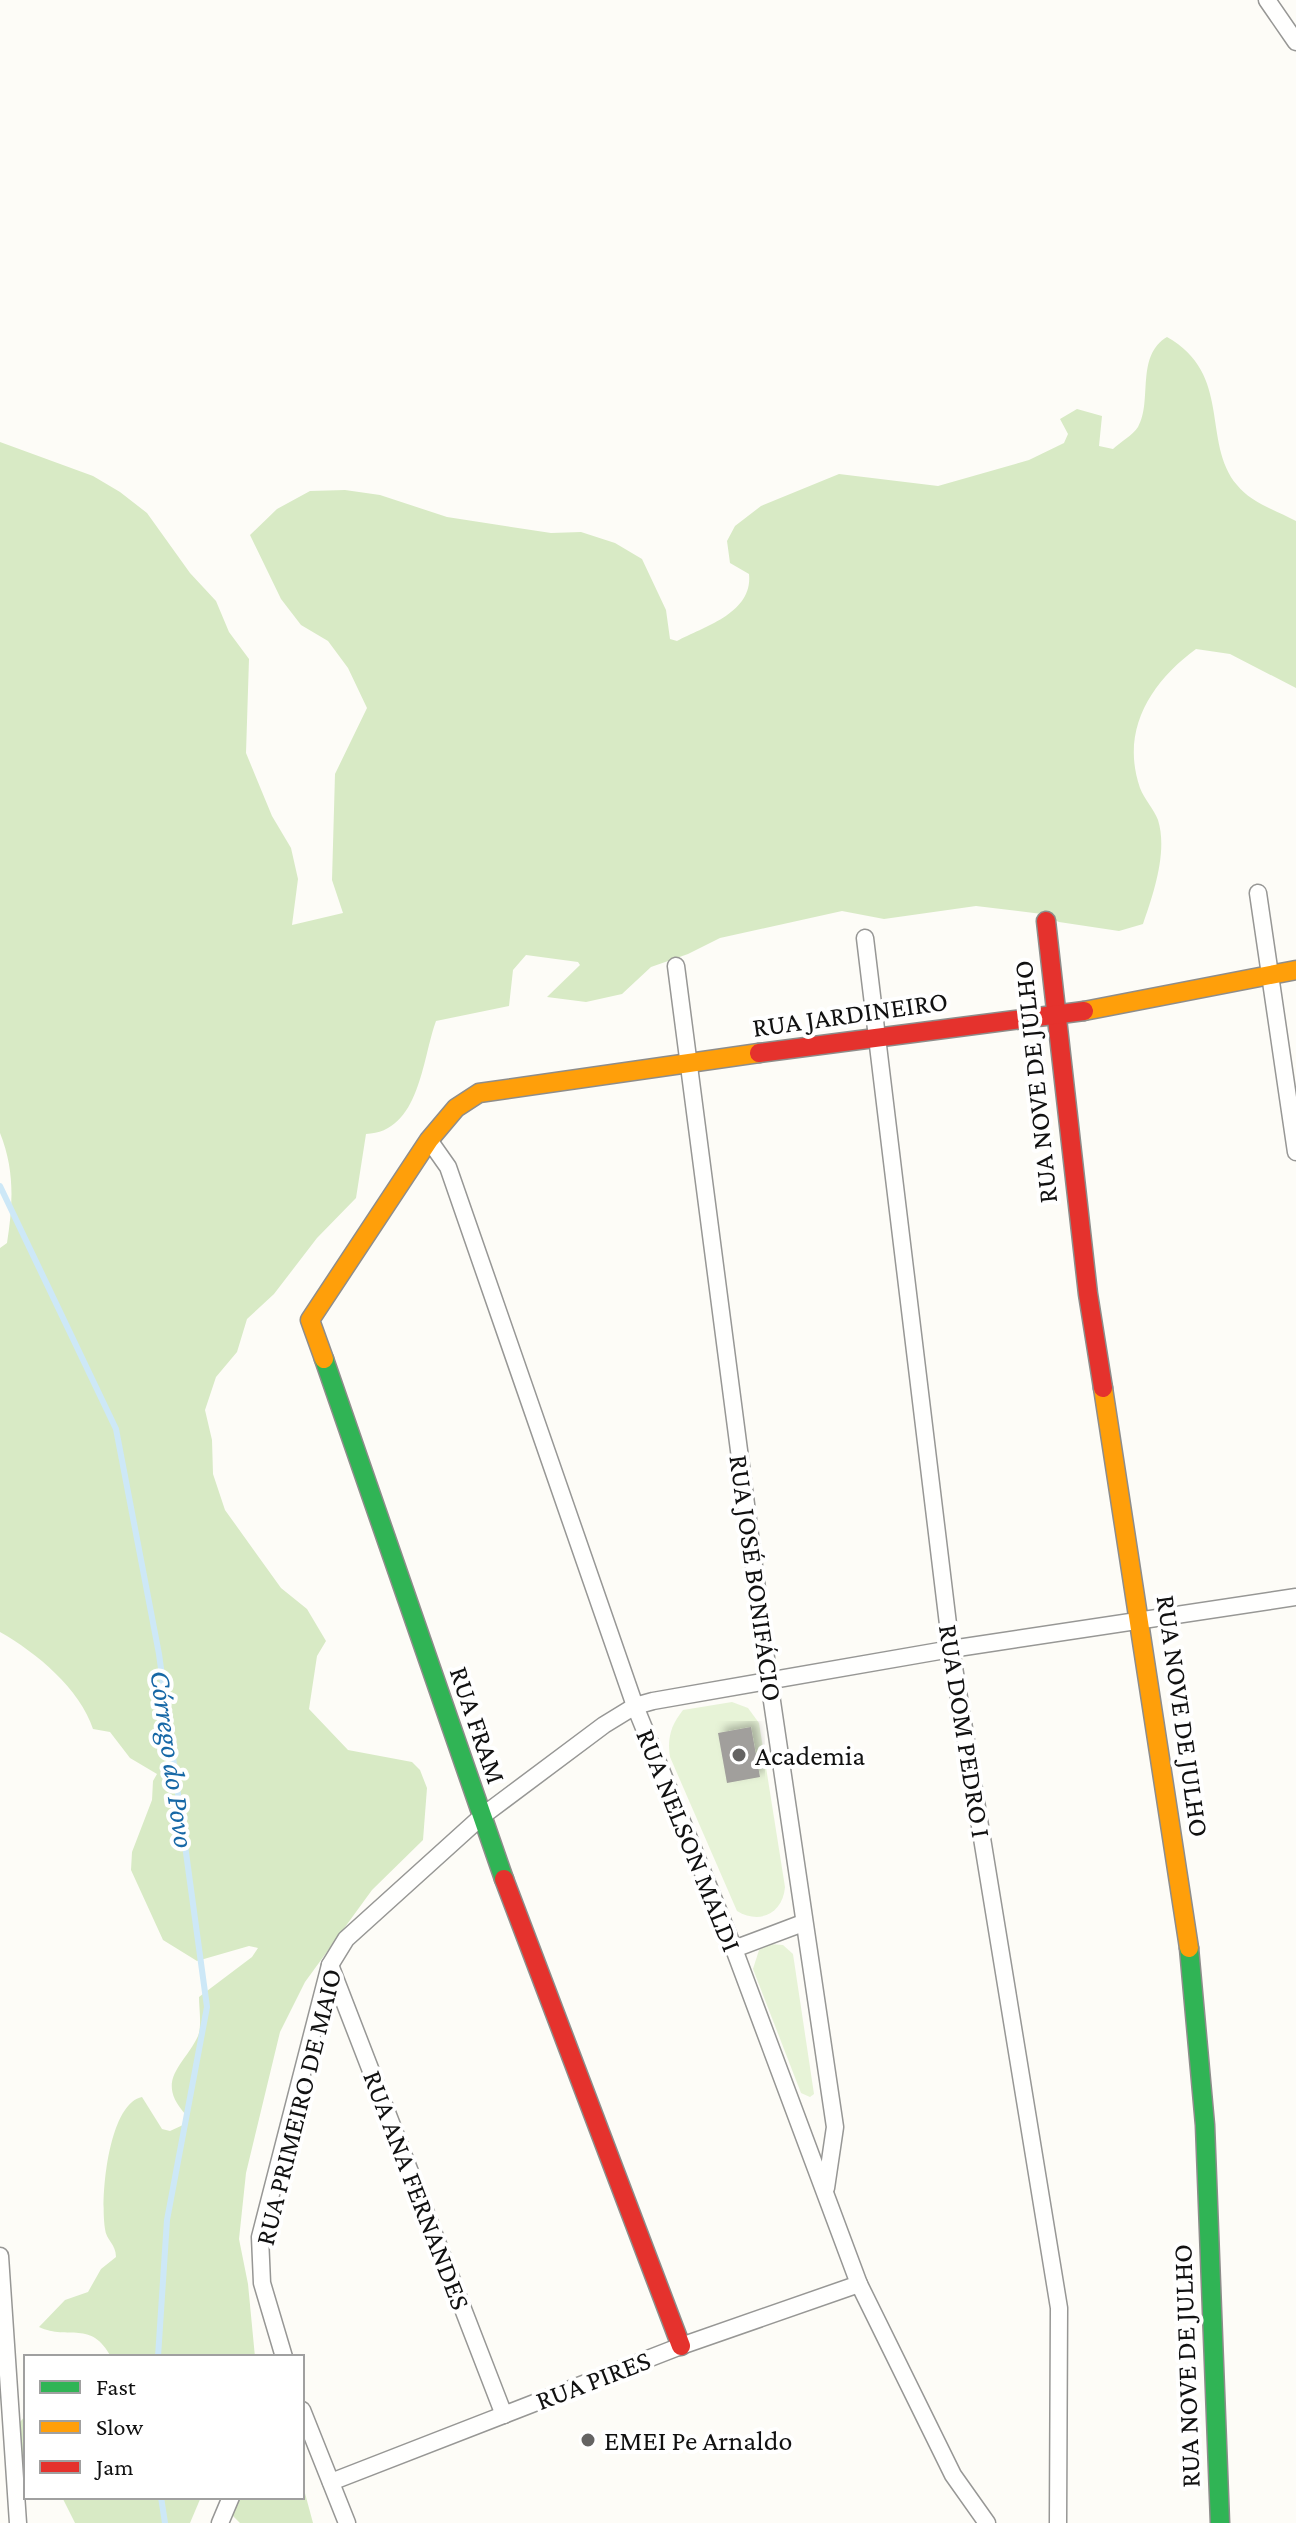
<svg xmlns="http://www.w3.org/2000/svg" width="1296" height="2523" font-family="'Crimson Pro',serif">
  <defs>
    <filter id="shadow"><feDropShadow dx="5.5" dy="-5.5" stdDeviation="4" flood-color="#0004"/></filter>
  </defs>
  <rect width="100%" height="100%" fill="#fdfcf7"/>
  <g fill="#e7f3d7">
    <path d="M732,1702L748,1708L759,1723L785,1887C783,1913 760,1925 737,1911L670,1757C667,1738 671,1725 683,1710Z"/>
    <polygon points="770,1944 783,1945 793,1954 814,2094 810,2097 801,2093 753,1969 759,1950"/>
  </g>
  <g fill="#d8eac5">
    <path d="M1167,337C1233,374 1201,442 1237,485C1250,502 1277,511 1296,521V688L1230,654L1196,649C1151,682 1120,730 1140,788C1144,799 1154,809 1158,820C1168,852 1153,895 1143,924L1119,931L1059,922L1042,914L976,906L884,919L842,911L720,938L688,954L651,967L622,994L586,1002L547,997L580,965L578,962L526,955L513,970L509,1006L436,1021C422,1059 420,1132 366,1134L356,1198L317,1238L274,1294L247,1319L237,1352L216,1377L205,1410L212,1440L213,1474L225,1510L281,1588L307,1609L326,1641L317,1656L309,1709L348,1750L412,1762L420,1770L427,1788L423,1840L372,1890L305,1982L280,2032L246,2173L239,2239L248,2284L255,2357H111C91,2319 69,2341 39,2327L65,2300L88,2292L101,2269L116,2257C116,2244 106,2240 105,2229C100,2199 108,2104 142,2097L162,2129L170,2131L183,2125L186,2115C154,2080 184,2066 198,2036C202,2026 199,2008 199,1997L252,1957L258,1948L249,1946L197,1961L163,1940L131,1870L132,1852L152,1800L153,1781L157,1774L130,1758L110,1732L93,1729C80,1689 37,1653 0,1632V1248L7,1243C13,1205 15,1170 0,1133V442L93,476L120,492L147,513L190,573L216,601L229,632L249,659L246,753L272,816L291,848L298,879L292,925L343,913L332,880L335,774L367,708L348,668L328,641L301,625L281,599L250,535L277,509L310,491L345,490L380,495L447,517L551,533L581,532L615,543L642,559L666,610L670,639L677,641C705,626 753,613 749,574L730,563L727,541L735,526L761,506L839,474L938,486L1029,460L1064,443L1068,434L1060,419L1077,409L1102,416L1099,446L1113,449C1119,443 1133,435 1138,427C1153,401 1135,356 1167,337Z"/>
    <polygon points="26,2415 26,2467 15,2452 20,2422"/>
    <polygon points="302,2482 313,2523 240,2523 231,2514 228,2497 302,2497"/>
    <polygon points="62,2497 201,2497 190,2523 75,2523"/>
  </g>
  <g fill="none" stroke-linecap="round" stroke-linejoin="round">
    <g stroke="#cde8f7" stroke-width="6">
      <polyline points="0,1186 116,1429 159,1654 207,2007 167,2220 158,2357"/>
      <polyline points="161,2497 165,2523"/>
    </g>
  </g>
  <polygon fill="#a19f9c" filter="url(#shadow)" points="751,1727 760,1777 727,1783 718,1733"/>
  <g fill="none" stroke-linecap="round" stroke-linejoin="round">
    <defs>
      <g id="street">
        <polyline points="1267,0 1296,42"/>
        <polyline points="1258,893 1296,1152"/>
        <polyline points="865,938 951,1649 1059,2308 1058,2523"/>
        <polyline points="676,966 769,1681 835,2127 826,2188"/>
        <polyline points="429,1140 448,1167 635,1706 734,1949 859,2284 953,2475 987,2523"/>
        <polyline points="734,1949 803,1923"/>
        <polyline points="330,1965 504,2415"/>
        <polyline points="0,2256 18,2523"/>
        <polyline points="284,2357 262,2283 260,2237 330,1965 346,1939 481,1817 604,1725 635,1706 653,1701 951,1649 1296,1597"/>
        <polyline points="302,2410 347,2523"/>
        <polyline points="331,2482 681,2346 859,2284"/>
        <polyline points="220,2523 231,2497"/>
      </g>
      <g id="fast">
        <polyline points="324,1359 504,1879"/>
        <polyline points="1189,1948 1205,2125 1220,2523"/>
      </g>
      <g id="slow">
        <polyline points="1084,1011 1296,970"/>
        <polyline points="324,1359 310,1320 429,1140 456,1108 479,1093 759,1053"/>
        <polyline points="1103,1388 1189,1948"/>
      </g>
      <g id="jam">
        <polyline points="1046,921 1088,1294 1103,1388"/>
        <polyline points="759,1053 1084,1011"/>
        <polyline points="504,1879 681,2346"/>
      </g>
    </defs>
    <use href="#street" stroke="#979795" stroke-width="19"/>
    <use href="#fast" stroke="#8e8d8b" stroke-width="21"/>
    <use href="#slow" stroke="#8e8d8b" stroke-width="21"/>
    <use href="#jam" stroke="#8e8d8b" stroke-width="21"/>
    <use href="#street" stroke="#fffffe" stroke-width="16"/>
    <use href="#fast" stroke="#30b455" stroke-width="18"/>
    <use href="#slow" stroke="#ff9f0a" stroke-width="18"/>
    <use href="#jam" stroke="#e5322d" stroke-width="18"/>
  </g>
  <g fill="#646362" stroke="#fff" stroke-width="3">
    <circle cx="739" cy="1755" r="8"/>
    <circle cx="588" cy="2440" r="8"/>
  </g>
  <g text-anchor="middle" dominant-baseline="central" stroke-width="8" stroke-linejoin="round" paint-order="stroke">
    <g font-size="28" fill="#111" stroke="#fff">
      <text transform="translate(850 1014) rotate(-8)">RUA JARDINEIRO</text>
      <text transform="translate(1035 1082) rotate(-96)">RUA NOVE DE JULHO</text>
      <text transform="translate(756 1578) rotate(82)">RUA JOSÉ BONIFÁCIO</text>
      <text transform="translate(1183 1716) rotate(82)">RUA NOVE DE JULHO</text>
      <text transform="translate(478 1725) rotate(71)">RUA FRAM</text>
      <text transform="translate(965 1731) rotate(81)">RUA DOM PEDRO I</text>
      <text transform="translate(689 1840) rotate(68)">RUA NELSON MALDI</text>
      <text transform="translate(298 2107) rotate(-76)">RUA PRIMEIRO DE MAIO</text>
      <text transform="translate(417 2190) rotate(69)">RUA ANA FERNANDES</text>
      <text transform="translate(1186 2366) rotate(-92)">RUA NOVE DE JULHO</text>
      <text transform="translate(593 2380) rotate(-21)">RUA PIRES</text>
    </g>
    <g font-size="28" fill="#111" stroke="#fff" text-anchor="start">
      <text x="755" y="1755">Academia</text>
      <text x="604" y="2440">EMEI Pe Arnaldo</text>
    </g>
    <g font-size="30" font-style="italic" fill="#1768a6" stroke="#fff">
      <text transform="translate(173 1759) rotate(82)">Córrego do Povo</text>
    </g>
  </g>
  <rect x="24" y="2355" width="280" height="144" fill="#ffffff" stroke="#a0a0a0" stroke-width="2"/>
  <rect x="40" y="2381" width="40" height="12" fill="#30b455" stroke="#a0a0a0" stroke-width="2"/>
  <text x="96" y="2395" font-size="24" fill="#111111">Fast</text>
  <rect x="40" y="2421" width="40" height="12" fill="#ff9f0a" stroke="#a0a0a0" stroke-width="2"/>
  <text x="96" y="2435" font-size="24" fill="#111111">Slow</text>
  <rect x="40" y="2461" width="40" height="12" fill="#e5322d" stroke="#a0a0a0" stroke-width="2"/>
  <text x="96" y="2475" font-size="24" fill="#111111">Jam</text>
</svg>
